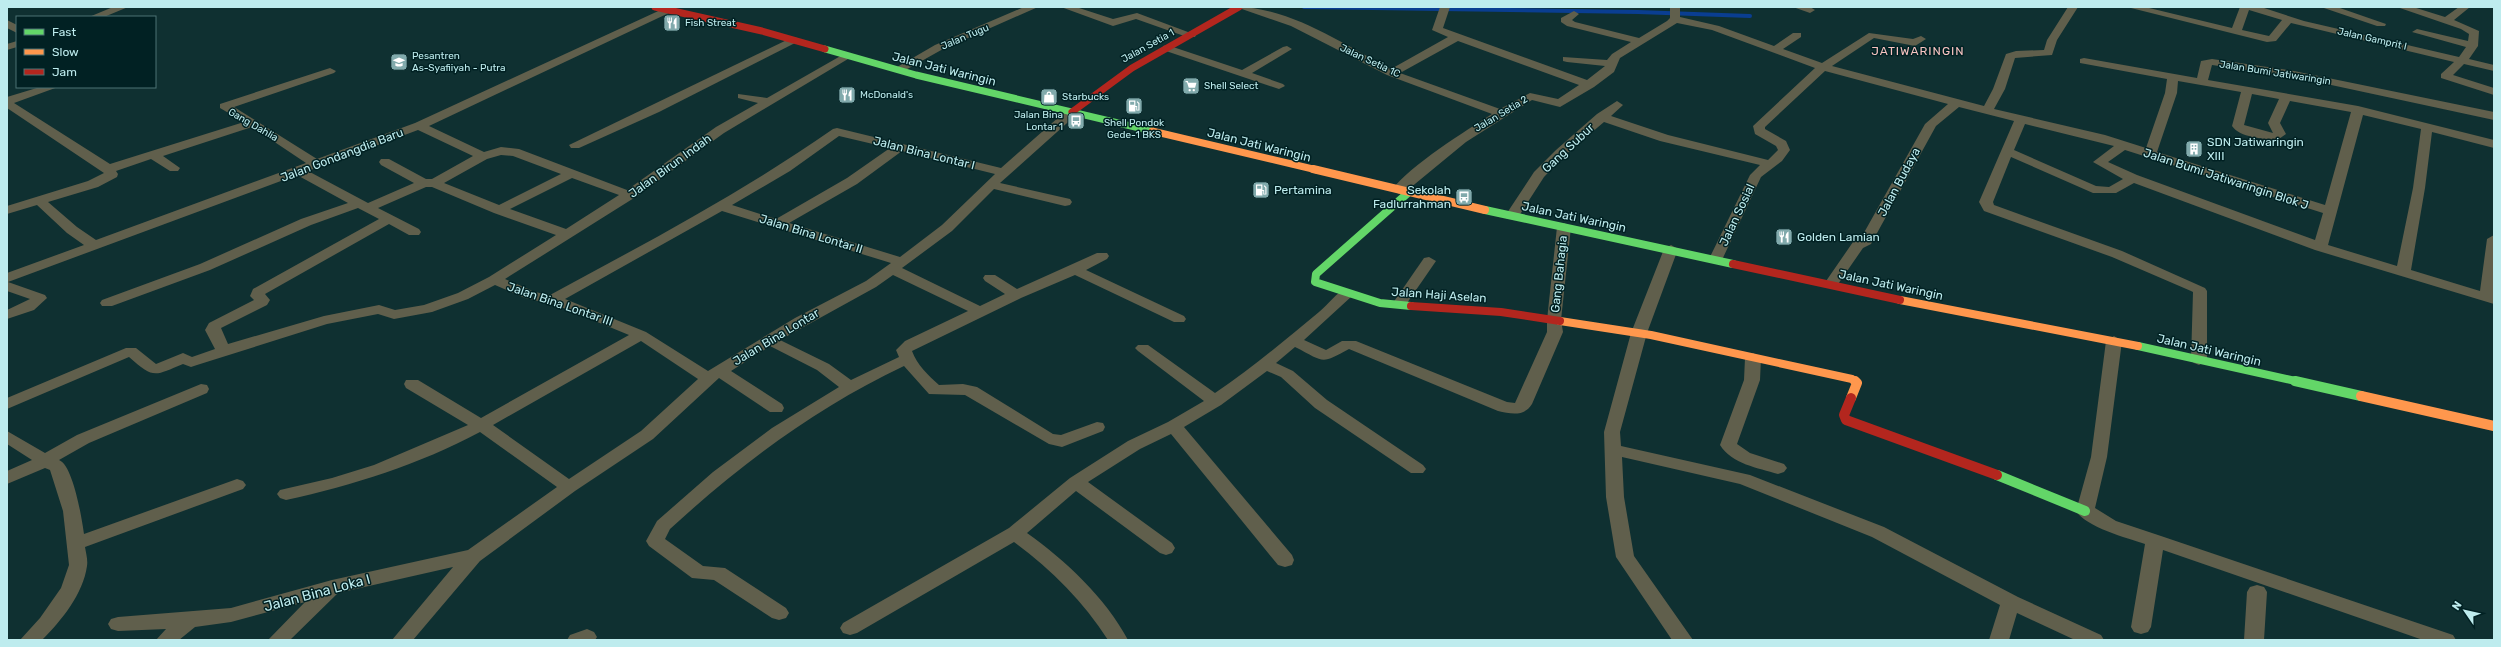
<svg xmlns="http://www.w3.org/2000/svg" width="2501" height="647" font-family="Rubik,sans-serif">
  <rect width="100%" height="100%" fill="#0f3031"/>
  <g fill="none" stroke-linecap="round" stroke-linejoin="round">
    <polyline stroke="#0a3e91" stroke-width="4" points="1304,7 1638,12 1750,16"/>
    <g fill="#605f4c" fill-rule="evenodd">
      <polygon points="113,7 128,7 104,17 89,17"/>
      <path d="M667,7L672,10L671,12L429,126L484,152L501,147L519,149L627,190L716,127L758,103L738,98V94L767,98L844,54L848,53L853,56L724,133L634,198L505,279L535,292L550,295C646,243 743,192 833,129L837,128L1001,168L1068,109H1076V115L1000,183L1070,199L1072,202L1070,205L1065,206L994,189L952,231L902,268L980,306L1005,294L985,281L983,278L985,275H995L1017,289L1097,253H1107L1109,256L1107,259L1086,270L1184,316L1186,319L1184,322H1174L1075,275L1021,298L912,351C917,365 928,375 939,385L963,384L977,387L1053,434L1061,435L1097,422L1103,423L1105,427L1103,431L1062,447L1049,444L965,395L929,394L904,366C817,407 741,464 670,529L665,539L703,566L725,568L786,608L789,613L786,618L779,620L772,618L714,580L692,578L649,546L646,541L657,521L713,472L772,428L839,387L817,370L770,346L731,371L782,404L784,408L782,412H770L719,378L653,439L575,491L480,561L413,640H392L453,567L338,593L290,640H268L305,602L231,622L195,627L179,640H156L166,629L118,631L111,629L108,624L111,619L118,617L231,608L332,580L468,550L557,487L480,432C418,465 354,485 286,500L280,498L277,494L280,490L332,478L374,465L468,425L406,388L404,384L406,380H418L481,418L629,335L556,305L525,298L495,285L468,299L432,312L394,319L378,314L327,324L197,365L191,367L183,364C154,376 154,379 129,357L7,409V398L126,348H136L156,364L183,353L192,357L215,349L205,330L209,323L254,300L250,296L253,289L379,219L358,208L311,225L210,270L112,306H102L100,303L102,300L200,264L301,219L348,203L297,175L8,282L45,295L47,298L34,310L7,319V310L30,299L7,291V273L84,245L67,233L37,205L7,214V206L88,181L104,173L7,108V97L40,87H58L14,103L110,164L244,122L220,108V104L330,68L336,71L334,73L234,107L317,159L415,123ZM252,127L306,163L96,240L77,227L48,202L98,187L117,177L118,174L116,171L151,159L170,171H178L180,168L163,156ZM418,130L473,156L432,179H426L389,159H381L379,162L381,165L414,183L368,203L308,171ZM839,136L890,148L847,178L776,219L732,205L790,171ZM902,151L995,174L942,225L900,257L789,223L857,184ZM501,155L513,156L561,174L499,205L444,183L487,159ZM572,178L619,195L566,229L510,209ZM426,187H432L494,213L556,235L489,277L458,293L424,305L395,310L379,305L324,316L228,344L221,328L267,305L270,300L265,294L389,224L409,235H419L421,232L419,229L378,208ZM722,211L891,263L866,281L795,318L708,371L646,332L565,299ZM893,275L968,311L905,341L896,350L899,357L851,380L829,364L780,340L876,287ZM641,341L698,379L641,431L569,479L493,425Z"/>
      <polygon points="1024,7 1038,7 943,49 902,72 898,73 892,70 935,45"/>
      <polygon points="1061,7 1076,7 1113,19 1137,13 1196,35 1195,37 1187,37 1136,19 1113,26"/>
      <path d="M1236,7C1290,7 1344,45 1391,69L1448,37L1432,30L1440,7H1450L1443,28L1587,80L1605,66L1567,62L1563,61V57L1607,60L1612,54L1631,42L1567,26L1561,22V18L1574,11L1579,14L1572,20L1575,22L1639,38L1667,21L1670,18V7H1680V17L1719,26L1774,46L1793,33H1801V37L1783,49L1822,63L1869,33L1913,39L1921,36L1926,39L1915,46L1874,38L1832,66L1984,106L1993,89L2006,54L2016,51L2044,50L2047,40L2068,7H2078L2057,40L2052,55L2015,58L2005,89L1994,109L2105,135L2146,148L2165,93L2167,79L2080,63V59L2084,58L2197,78L2201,61L2212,59L2294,71L2494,112V120L2294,77L2212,65L2208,80L2358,106L2494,140V148L2432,132L2425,188L2411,270L2480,291L2487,239L2494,235V304L2315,250L2134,183L2116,193H2093L2011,157L1993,202L1994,205L2122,251L2205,288L2207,291V360L2199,365L2194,363L2191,360L2193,292L2191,291L2112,257L1984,211L1979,202L2014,121L1959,107L1936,126L1871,244L1863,248L1836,287H1826L1824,284L1853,242L1861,238L1925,124L1948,104L1825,71L1765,127V129L1786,141L1790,150L1782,161L1761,177L1721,262L1716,263L1709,259L1750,175L1760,165L1660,141L1604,122L1564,156L1544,177L1517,219H1507L1505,216L1534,172L1556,150L1597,114L1617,101L1623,105L1611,116L1668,135L1768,160L1778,150L1776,146L1755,134L1753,126L1815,68L1712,30L1677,23L1620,58L1614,72L1594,87L1560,107L1532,100L1466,142L1404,193L1399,194L1392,190C1409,166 1467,130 1492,114L1387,75L1291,26ZM1458,41L1579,85L1558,99L1530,93L1500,109L1400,73ZM2178,81L2241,92L2232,126C2240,138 2263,138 2276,141L2286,134L2280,123L2290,101L2351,112L2325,205L2157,152L2177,93ZM2252,94L2279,99L2268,123L2273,133L2244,125ZM2363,115L2421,129L2413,188L2397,266L2328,245ZM2025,124L2114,146L2093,162L2123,179L2109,187L2096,186L2014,150ZM2125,150L2323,213L2315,240L2137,175L2108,162Z"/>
      <polygon points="1793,7 1810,7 1815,10 1810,13"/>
      <path d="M2127,7H2145L2232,28L2240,7H2261L2304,21L2459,57L2466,47L2412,32L2417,29L2468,41L2469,34L2461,29L2397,7H2413L2445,17L2459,7H2470L2454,20L2479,31L2478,46L2469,59L2494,65V71L2464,64L2453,75L2494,88V95L2441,78V74L2454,62L2291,23L2276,41L2267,42ZM2249,10L2282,20L2269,36L2242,30Z"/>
      <polygon points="2321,7 2337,7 2386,24 2385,26 2377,26"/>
      <polygon points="7,20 17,25 17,33 7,28"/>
      <polygon points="793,37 797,38 797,42 659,112 579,148 571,148 569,145"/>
      <polygon points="17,41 17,47 7,50 7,44"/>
      <polygon points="1167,45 1242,70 1283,47 1287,46 1292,49 1252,73 1283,84 1285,86 1279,89 1163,50 1163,46"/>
      <path d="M1564,223L1571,227L1561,320L1563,332L1532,404C1524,417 1511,414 1498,411L1349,349C1320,365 1325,362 1295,347L1276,363L1293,371L1327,400L1423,465L1426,469L1423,473H1411L1315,408L1281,377L1267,371L1221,405L1184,427L1292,555L1294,560L1292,565L1285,567L1278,565L1171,434L1140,449L1088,482L1172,543L1175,548L1172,553L1166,555L1160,553L1076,491L1027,533C1066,561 1105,597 1128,640H1108C1083,601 1051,569 1014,542L857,633L850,635L843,633L840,628L843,623L1009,528L1070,478L1128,441L1168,422L1204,401L1138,351L1135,348L1138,345H1148L1215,393C1252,368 1285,340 1319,312C1328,305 1337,291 1347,289L1354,293L1352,296L1304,340L1326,350L1342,341H1356L1507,402L1515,403L1547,332V320L1557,227Z"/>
      <polygon points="1671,245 1678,249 1647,333 1620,432 1621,446 1750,475 1884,527 2018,597 2101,635 2104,640 2075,640 2017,613 2009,640 1989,640 2000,605 1872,537 1740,484 1622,457 1624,497 1634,556 1693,640 1672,640 1616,557 1606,497 1604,432 1631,333 1664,249"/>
      <polygon points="1429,257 1436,261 1405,306 1395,306 1393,303 1395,300 1424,258"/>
      <path d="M2114,336L2122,341L2107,457L2095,508L2116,521L2161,536L2453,635L2456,640H2423L2163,550L2151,627L2148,632L2141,634L2134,632L2131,627L2145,544C2127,538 2086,527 2076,511L2091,457L2106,341Z"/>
      <path d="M1753,353L1761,358L1760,380L1737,444L1750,453L1784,464L1787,468L1784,472L1778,474C1758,468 1732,464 1720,445L1744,380L1745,358Z"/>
      <path d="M201,384L207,385L209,389L207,393L89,443L59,460C73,465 82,519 84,534L237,479L243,481L246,485L243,489L85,547C86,553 88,560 87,566C83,594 62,620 42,640H20L40,618L61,588L69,565L63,511L50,470L45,468L7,484V471L32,460L7,444V431L45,453L77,435Z"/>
      <polygon points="2257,585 2264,587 2267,592 2264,640 2244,640 2247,592 2250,587"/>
      <polygon points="587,629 594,632 597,637 595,640 567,640 570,635"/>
    </g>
    <polyline stroke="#63d668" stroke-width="7" points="825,49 916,75 1152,131"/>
    <g stroke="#63d668" stroke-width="8">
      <polyline points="1409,192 1316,274 1315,282 1380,303 1411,306"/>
      <polyline points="1485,210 1733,264"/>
      <polyline points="2138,346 2300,382"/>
    </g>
    <g stroke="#63d668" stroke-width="10">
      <polyline points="2295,381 2361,396"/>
      <polyline points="1997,475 2085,511"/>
    </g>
    <polyline stroke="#ff974d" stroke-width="7" points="1152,131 1317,170"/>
    <g stroke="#ff974d" stroke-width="8">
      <polyline points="1313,169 1485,210"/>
      <polyline points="1900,300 2138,346"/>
      <polyline points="1560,321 1651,335 1852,379 1856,382"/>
    </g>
    <g stroke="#ff974d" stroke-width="10">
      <polyline points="2361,396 2494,426"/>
      <polyline points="1851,398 1857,383 1855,381"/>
    </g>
    <g stroke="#b3261e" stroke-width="7">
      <polyline points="655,7 762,31 825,49"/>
      <polyline points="1072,112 1132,68 1239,7"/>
    </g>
    <g stroke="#b3261e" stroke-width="8">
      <polyline points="1733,264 1900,300"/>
      <polyline points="1411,306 1501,312 1560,321"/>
    </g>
    <polyline stroke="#b3261e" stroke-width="10" points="1851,398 1844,415 1846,420 1997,475"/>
  </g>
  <defs>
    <symbol id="restaurant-square" viewBox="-11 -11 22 22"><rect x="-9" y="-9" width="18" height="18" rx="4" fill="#81aaac" stroke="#012123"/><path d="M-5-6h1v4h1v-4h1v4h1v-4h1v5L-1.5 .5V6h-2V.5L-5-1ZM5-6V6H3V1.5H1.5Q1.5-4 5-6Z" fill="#fff"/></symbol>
    <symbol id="school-square" viewBox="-11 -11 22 22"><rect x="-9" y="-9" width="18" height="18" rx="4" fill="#81aaac" stroke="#012123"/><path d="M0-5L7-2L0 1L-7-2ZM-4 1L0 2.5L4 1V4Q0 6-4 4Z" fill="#fff"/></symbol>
    <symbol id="supermarket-square" viewBox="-11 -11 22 22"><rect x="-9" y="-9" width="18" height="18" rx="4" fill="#81aaac" stroke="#012123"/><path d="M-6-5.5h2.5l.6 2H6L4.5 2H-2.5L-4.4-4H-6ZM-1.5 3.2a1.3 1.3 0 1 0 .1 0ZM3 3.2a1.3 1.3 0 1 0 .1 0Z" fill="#fff"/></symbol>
    <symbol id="shop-square" viewBox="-11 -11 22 22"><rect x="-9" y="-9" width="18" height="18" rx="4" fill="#81aaac" stroke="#012123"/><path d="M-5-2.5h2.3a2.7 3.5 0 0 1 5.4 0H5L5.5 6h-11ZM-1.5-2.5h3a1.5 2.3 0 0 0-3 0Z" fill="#fff"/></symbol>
    <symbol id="fuel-square" viewBox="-11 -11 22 22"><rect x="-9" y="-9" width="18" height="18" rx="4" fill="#81aaac" stroke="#012123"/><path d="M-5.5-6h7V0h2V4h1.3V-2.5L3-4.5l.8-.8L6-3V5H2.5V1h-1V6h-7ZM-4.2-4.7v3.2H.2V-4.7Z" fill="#fff"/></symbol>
    <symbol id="bus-square" viewBox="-11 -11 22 22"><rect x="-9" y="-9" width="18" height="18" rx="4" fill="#81aaac" stroke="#012123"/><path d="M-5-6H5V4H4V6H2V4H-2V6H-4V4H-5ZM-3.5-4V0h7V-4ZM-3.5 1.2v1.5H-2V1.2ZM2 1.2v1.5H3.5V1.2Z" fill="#fff"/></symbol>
    <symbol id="building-square" viewBox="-11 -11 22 22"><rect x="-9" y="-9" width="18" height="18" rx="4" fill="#81aaac" stroke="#012123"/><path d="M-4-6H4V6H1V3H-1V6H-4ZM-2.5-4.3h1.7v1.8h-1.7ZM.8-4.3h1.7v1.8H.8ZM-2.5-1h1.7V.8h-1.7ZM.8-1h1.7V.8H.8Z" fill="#fff"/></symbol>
  </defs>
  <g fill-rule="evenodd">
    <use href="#restaurant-square" x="662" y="13" width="20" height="20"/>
    <use href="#school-square" x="389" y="52" width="20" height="20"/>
    <use href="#supermarket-square" x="1181" y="76" width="20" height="20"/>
    <use href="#restaurant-square" x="837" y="85" width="20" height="20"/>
    <use href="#shop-square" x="1039" y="87" width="20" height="20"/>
    <use href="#fuel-square" x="1124" y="96" width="20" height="20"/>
    <use href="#bus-square" x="1066" y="111" width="20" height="20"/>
    <use href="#building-square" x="2184" y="139" width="20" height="20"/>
    <use href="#fuel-square" x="1251" y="180" width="20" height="20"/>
    <use href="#bus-square" x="1454" y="187" width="20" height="20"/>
    <use href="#restaurant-square" x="1774" y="227" width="20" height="20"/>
  </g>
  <g text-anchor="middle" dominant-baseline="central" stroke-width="3" stroke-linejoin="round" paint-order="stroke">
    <g font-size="10" fill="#beecee" stroke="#012123" text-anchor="start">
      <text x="685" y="23">Fish Streat</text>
      <text x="412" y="56">Pesantren<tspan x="412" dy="12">As-Syafiiyah - Putra</tspan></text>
      <text x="1204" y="86">Shell Select</text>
      <text x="860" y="95">McDonald's</text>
      <text x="1062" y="97">Starbucks</text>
      <text x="1063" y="115" text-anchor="end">Jalan Bina<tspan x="1063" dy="12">Lontar 1</tspan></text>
      <text x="1134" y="123" text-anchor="middle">Shell Pondok<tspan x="1134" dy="12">Gede-1 BKS</tspan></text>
    </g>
    <g font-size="10" fill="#beecee" stroke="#012123">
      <text transform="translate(965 37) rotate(-23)">Jalan Tugu</text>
      <text transform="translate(2372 39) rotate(13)">Jalan Gamprit I</text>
      <text transform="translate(1148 46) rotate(-29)">Jalan Setia 1</text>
      <text transform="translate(1370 61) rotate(25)">Jalan Setia 1C</text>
      <text transform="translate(2275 73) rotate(9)">Jalan Bumi Jatiwaringin</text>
      <text transform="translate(1501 114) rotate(-31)">Jalan Setia 2</text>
      <text transform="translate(253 125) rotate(30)">Gang Dahlia</text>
    </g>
    <g font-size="12" letter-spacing="1" fill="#f7c3c1" stroke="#012123">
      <text x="1918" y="51">JATIWARINGIN</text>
    </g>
    <g font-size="12" fill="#beecee" stroke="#012123">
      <text transform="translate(944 69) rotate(14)">Jalan Jati Waringin</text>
      <text transform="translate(1259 145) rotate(14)">Jalan Jati Waringin</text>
      <text transform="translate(1568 148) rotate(-43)">Gang Subur</text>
      <text transform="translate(924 153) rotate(14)">Jalan Bina Lontar I</text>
      <text transform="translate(342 155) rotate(-21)">Jalan Gondangdia Baru</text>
      <text transform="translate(670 166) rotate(-36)">Jalan Birun Indah</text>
      <text transform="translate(2226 179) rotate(18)">Jalan Bumi Jatiwaringin Blok J</text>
      <text transform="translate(1899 182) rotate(-62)">Jalan Budaya</text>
      <text transform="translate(1737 215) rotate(-65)">Jalan Sosial</text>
      <text transform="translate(1574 217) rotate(12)">Jalan Jati Waringin</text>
      <text transform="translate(811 234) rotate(17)">Jalan Bina Lontar II</text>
      <text transform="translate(1559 274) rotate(-84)">Gang Bahagia</text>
      <text transform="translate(1891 285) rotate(12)">Jalan Jati Waringin</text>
      <text transform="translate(1439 295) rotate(4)">Jalan Haji Aselan</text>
      <text transform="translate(560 304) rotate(19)">Jalan Bina Lontar III</text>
      <text transform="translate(776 337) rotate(-31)">Jalan Bina Lontar</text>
      <text transform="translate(2209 350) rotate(13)">Jalan Jati Waringin</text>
    </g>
    <g font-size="12" fill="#beecee" stroke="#012123" text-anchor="start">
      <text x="2207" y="142">SDN Jatiwaringin<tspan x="2207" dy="14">XIII</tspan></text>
      <text x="1274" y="190">Pertamina</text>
      <text x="1451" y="190" text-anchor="end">Sekolah<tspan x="1451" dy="14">Fadlurrahman</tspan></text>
      <text x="1797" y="237">Golden Lamian</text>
    </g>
    <g font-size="14" fill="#beecee" stroke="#012123">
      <text transform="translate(317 593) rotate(-15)">Jalan Bina Loka I</text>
    </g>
  </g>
  <rect width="2501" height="647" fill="none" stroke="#beecee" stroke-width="16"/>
  <rect x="16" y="16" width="140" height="72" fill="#012123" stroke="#4d7274"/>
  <rect x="24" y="29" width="20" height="6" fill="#63d668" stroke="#4d7274"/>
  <text x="52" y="36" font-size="12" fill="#beecee">Fast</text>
  <rect x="24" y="49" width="20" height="6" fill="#ff974d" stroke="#4d7274"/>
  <text x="52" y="56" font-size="12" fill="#beecee">Slow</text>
  <rect x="24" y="69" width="20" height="6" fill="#b3261e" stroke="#4d7274"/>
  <text x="52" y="76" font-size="12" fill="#beecee">Jam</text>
  <g transform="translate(2465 611) rotate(304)" stroke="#012123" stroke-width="3" paint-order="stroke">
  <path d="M0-3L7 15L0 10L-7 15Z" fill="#beecee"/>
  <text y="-6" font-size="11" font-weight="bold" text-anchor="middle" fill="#beecee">N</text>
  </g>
</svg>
